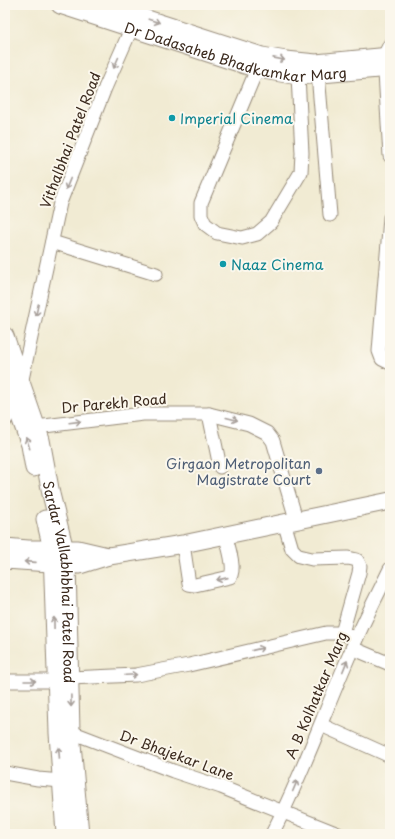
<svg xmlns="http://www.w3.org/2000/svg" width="395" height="839" font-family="'Playpen Sans',sans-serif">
  <rect width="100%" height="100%" fill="#fbf7ec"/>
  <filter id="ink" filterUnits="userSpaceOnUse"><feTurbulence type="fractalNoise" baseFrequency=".025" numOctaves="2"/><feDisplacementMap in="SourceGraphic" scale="8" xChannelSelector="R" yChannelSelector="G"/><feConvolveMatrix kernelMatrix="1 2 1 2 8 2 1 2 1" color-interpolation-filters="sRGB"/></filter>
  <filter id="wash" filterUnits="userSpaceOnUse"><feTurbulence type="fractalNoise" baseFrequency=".012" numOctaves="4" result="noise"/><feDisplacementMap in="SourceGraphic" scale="16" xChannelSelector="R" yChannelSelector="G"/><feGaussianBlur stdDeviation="0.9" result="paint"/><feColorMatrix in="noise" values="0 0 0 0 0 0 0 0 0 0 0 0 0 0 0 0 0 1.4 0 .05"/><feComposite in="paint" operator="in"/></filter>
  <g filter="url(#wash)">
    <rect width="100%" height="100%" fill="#f1ebd3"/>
  </g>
  <g filter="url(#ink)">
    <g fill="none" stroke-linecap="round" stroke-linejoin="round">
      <defs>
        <g id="minor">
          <polyline points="390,44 384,56 390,156"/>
          <polyline points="257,69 201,203 201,215 205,224 217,233 242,238 257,234 271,222 301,172 302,153 298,76"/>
          <polyline points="318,74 330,215"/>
          <polyline points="390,218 379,351 382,359 390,363"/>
          <polyline points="52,242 156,274"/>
          <polyline points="21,384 60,203 105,88 132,27 139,5"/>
          <polyline points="209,414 220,467"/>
          <polyline points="5,421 14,400"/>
          <polyline points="36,427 143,414 209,414 249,424 267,433 273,441 296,519"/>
          <polyline points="284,522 292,549 299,556 312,559 348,558 357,560 360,566 359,573 342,633"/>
          <path d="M183,544L189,584L195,585L230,577C236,569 228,545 225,534"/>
          <polyline points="352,648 390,664"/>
          <polyline points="70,678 136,675 189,665 326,633 342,633 356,639"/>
          <polyline points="5,681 55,681"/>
          <polyline points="321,725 390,756"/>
          <polyline points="63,733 71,732 173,771 221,787 338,834"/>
          <polyline points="5,773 38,779 62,781"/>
          <path d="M272,834C303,774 325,710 352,649C363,622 377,596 390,569"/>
        </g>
        <g id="major">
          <path id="s1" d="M60,5L257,69L298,76L390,68"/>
          <polyline points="104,5 262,56 286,60 316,63 390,56"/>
          <path id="s2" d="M5,336L41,440L51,494L65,550L67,564L71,732L80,834"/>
          <polyline points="5,375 30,445 34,468"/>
          <polyline points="45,519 52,549 58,733 65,834"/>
          <polyline points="5,547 28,549 78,549 108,556"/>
          <polyline points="5,560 80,565 109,556 183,544 390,501"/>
        </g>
      </defs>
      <use href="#minor" stroke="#968a78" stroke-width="15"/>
      <use href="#major" stroke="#968a78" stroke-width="19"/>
      <use href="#minor" stroke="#fff" stroke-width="13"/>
      <use href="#major" stroke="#fff" stroke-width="17"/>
    </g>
    <defs><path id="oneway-shaft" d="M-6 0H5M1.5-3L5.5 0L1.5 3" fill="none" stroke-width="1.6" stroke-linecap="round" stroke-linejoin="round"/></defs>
    <g stroke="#a79f9a">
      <use href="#oneway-shaft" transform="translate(154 21) rotate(18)"/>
      <use href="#oneway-shaft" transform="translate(279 59) rotate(11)"/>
      <use href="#oneway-shaft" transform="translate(116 63) rotate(114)"/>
      <use href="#oneway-shaft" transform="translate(68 184) rotate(112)"/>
      <use href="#oneway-shaft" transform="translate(37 310) rotate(102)"/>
      <use href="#oneway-shaft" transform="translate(232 419) rotate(14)"/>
      <use href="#oneway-shaft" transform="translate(75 422) rotate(-7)"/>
      <use href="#oneway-shaft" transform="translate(28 443) rotate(-107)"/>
      <use href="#oneway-shaft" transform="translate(30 562) rotate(-176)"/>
      <use href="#oneway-shaft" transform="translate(222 579) rotate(167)"/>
      <use href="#oneway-shaft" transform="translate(54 623) rotate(-91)"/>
      <use href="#oneway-shaft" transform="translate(258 649) rotate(-13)"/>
      <use href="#oneway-shaft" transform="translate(345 666) rotate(-68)"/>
      <use href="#oneway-shaft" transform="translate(131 675) rotate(-3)"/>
      <use href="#oneway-shaft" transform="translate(30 681)"/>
      <use href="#oneway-shaft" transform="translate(71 701) rotate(89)"/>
      <use href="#oneway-shaft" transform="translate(59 753) rotate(-95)"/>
      <use href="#oneway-shaft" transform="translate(295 786) rotate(-67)"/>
    </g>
  </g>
  <g fill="#0f9aa8" stroke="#fbf7ec" stroke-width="1.5">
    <circle cx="172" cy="118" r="4"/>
    <circle cx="223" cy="264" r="4"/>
  </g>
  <circle fill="#5c6f8a" stroke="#fbf7ec" stroke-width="1.5" cx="319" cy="471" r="4"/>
  <g text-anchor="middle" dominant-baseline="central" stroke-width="4" stroke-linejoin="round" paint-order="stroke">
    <g font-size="14" fill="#3b2a1e" stroke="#fbf7ec">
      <text stroke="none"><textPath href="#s1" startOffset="183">Dr Dadasaheb Bhadkamkar Marg</textPath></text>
      <text transform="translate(70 140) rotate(-69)">Vithalbhai Patel Road</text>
      <text transform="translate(114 403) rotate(-5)">Dr Parekh Road</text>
      <text stroke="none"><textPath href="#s2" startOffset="254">Sardar Vallabhbhai Patel Road</textPath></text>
      <text transform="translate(316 695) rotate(-67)">A B Kolhatkar Marg</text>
      <text transform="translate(177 755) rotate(20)">Dr Bhajekar Lane</text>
    </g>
    <g font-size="14" fill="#0d838f" stroke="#fbf7ec" text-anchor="start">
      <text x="180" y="118">Imperial Cinema</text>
      <text x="231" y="264">Naaz Cinema</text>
    </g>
    <g font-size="14" fill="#4e5e75" stroke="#fbf7ec" text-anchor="end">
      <text x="311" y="463">Girgaon Metropolitan<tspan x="311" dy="16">Magistrate Court</tspan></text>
    </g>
  </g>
  <rect width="395" height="839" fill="none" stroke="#fbf7ec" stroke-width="20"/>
</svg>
